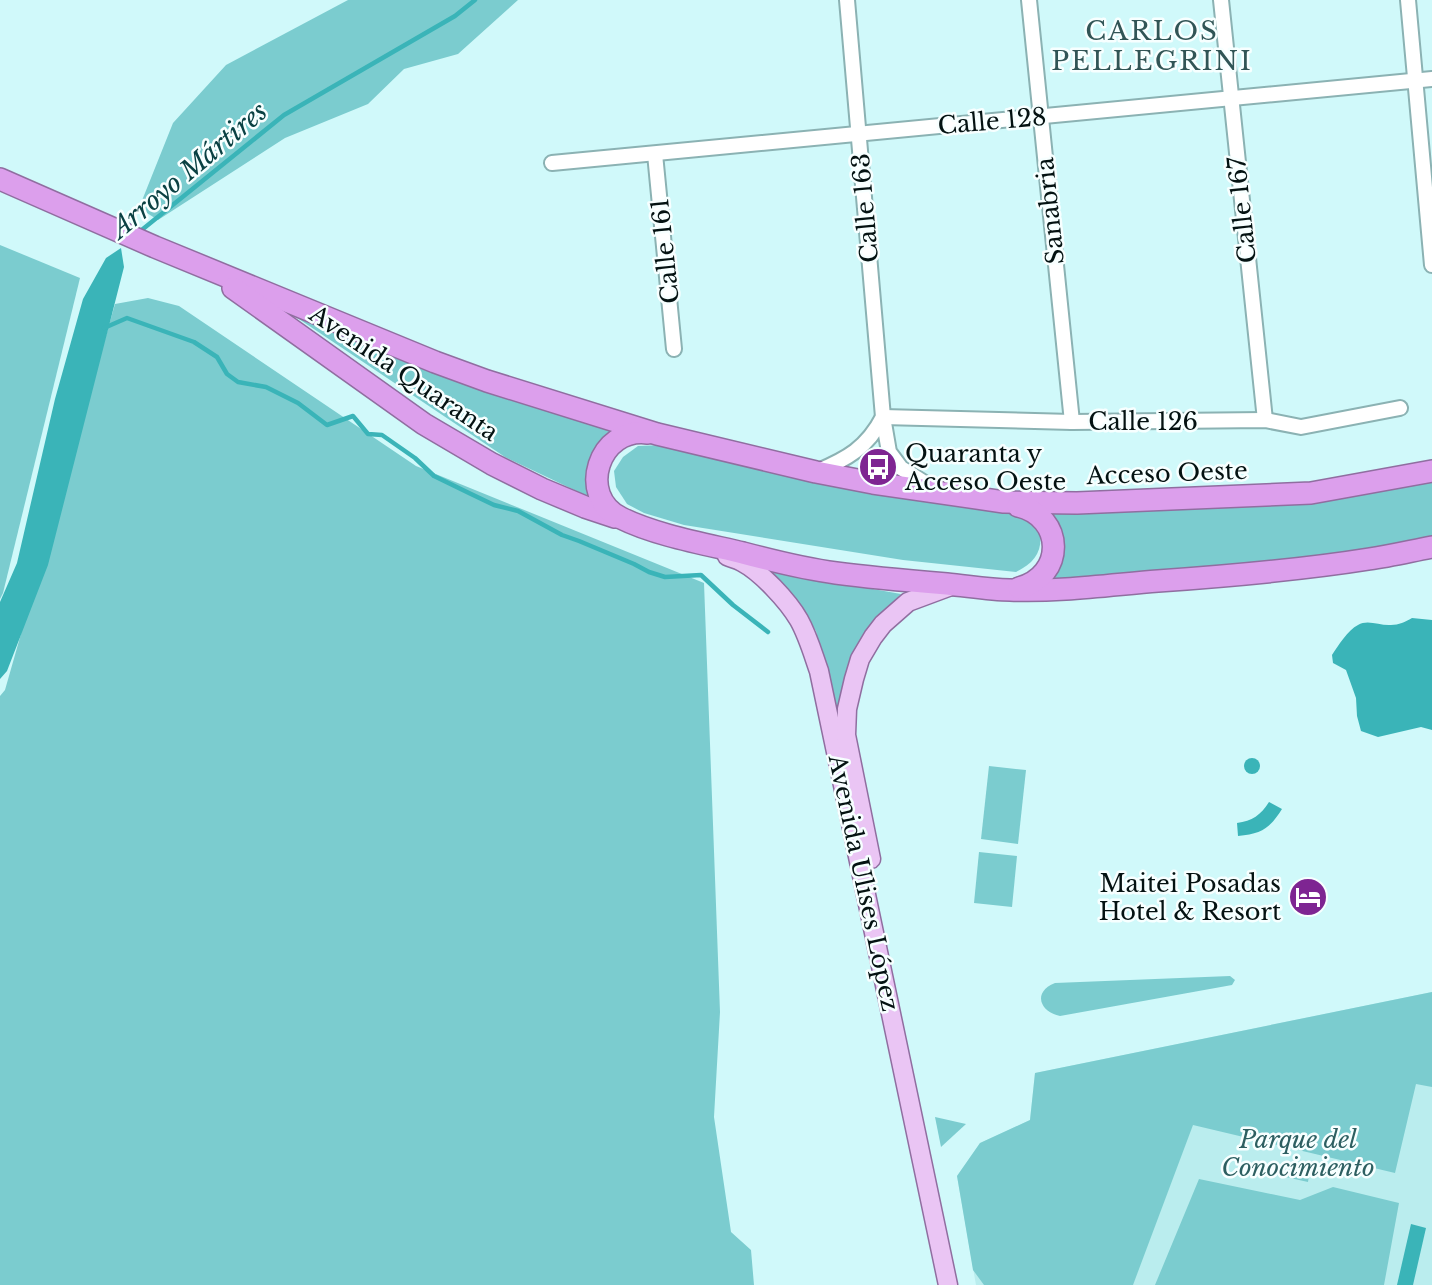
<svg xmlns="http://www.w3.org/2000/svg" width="1432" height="1285" font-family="'Libre Baskerville',serif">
  <rect width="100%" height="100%" fill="#d0f9fa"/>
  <polygon fill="#baedee" points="1432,992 1432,1285 976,1285 957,1176 980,1143 1030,1120 1035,1073"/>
  <g fill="#7bcccf">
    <polygon points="348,0 518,0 458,54 404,69 368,104 285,138 158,220 139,208 173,123 226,65"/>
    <polygon points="0,245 80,278 3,593 0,599"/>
    <polygon points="148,298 179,306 416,466 704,583 720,1012 714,1117 731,1232 751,1250 754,1285 0,1285 0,696 5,690 115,304"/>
    <polygon points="284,309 621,432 591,460 587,476 591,498 505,457"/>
    <path d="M662,445L1017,513L1040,530C1043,551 1035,563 1016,572L903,560L684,525L644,513L627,504L616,487L614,471L623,457L638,446Z"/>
    <polygon points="1432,474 1432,540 1368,554 1031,586 1051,571 1038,509"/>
    <polygon points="771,571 901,594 866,633 842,733 954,1283 951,1284 816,631"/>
    <polygon points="989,766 1026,770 1018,844 981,839"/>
    <polygon points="979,852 1017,856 1012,907 974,903"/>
    <path d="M1230,976L1235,980L1232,985L1060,1016C1040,1012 1032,992 1055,983Z"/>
    <polygon points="1432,992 1432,1087 1416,1084 1395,1173 1193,1125 1133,1285 984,1285 973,1270 957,1176 980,1143 1030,1120 1035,1073"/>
    <polygon points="935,1117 966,1124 941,1147"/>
    <polygon points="1256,1163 1309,1175 1308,1182 1254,1170"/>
    <polygon points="1199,1179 1300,1200 1333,1187 1399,1203 1384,1285 1155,1285"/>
  </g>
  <g fill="#3ab4b8">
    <polygon points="121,248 124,267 48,565 7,671 0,679 0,602 17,563 55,399 83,299 106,258"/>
    <path d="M1412,618L1432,620V730L1421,727L1378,737L1361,731L1357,716L1356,698L1346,670L1333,663L1332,655C1338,646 1348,630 1358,625C1368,619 1380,626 1391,625C1399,625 1405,622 1412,618Z"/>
    <circle cx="1252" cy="766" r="8"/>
    <path d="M1269,802L1282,809C1270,828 1262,834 1238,836L1237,823C1252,821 1261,815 1269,802Z"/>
    <polygon points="1411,1224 1426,1228 1413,1285 1397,1285"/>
  </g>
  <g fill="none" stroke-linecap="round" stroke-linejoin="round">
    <g stroke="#3ab4b8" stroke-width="4.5">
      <polyline points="138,233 284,115 455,16 475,0"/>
      <polyline points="104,328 127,318 194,342 217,357 227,374 238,382 266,387 298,403 327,425 353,416 368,434 382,435 415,458 434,476 471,494 494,505 518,511 562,535 579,541 634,564 649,572 665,577 701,575 733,605 768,632"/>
    </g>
    <defs>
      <g id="minor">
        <polyline points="847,0 883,417 889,452 901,468 934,489"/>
        <polyline points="1029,0 1072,422"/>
        <polyline points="1221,0 1265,420"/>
        <polyline points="1408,0 1432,265"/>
        <polyline points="655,154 674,349"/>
        <polyline points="552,163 1432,79"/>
        <polyline points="883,417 1072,422 1265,420 1301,427 1400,408"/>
        <path d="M816,472C847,459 867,448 883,417"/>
      </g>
      <g id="major">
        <path d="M727,556C731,558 737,559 742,562C761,572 788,601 799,620C808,636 813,654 819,671L948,1285"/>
        <polyline points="871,859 846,735 847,709 854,679 860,659 873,637 883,624 908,602 951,586"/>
      </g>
      <g id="highway">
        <polyline points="0,179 155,247 435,362 487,381 657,434 816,472 873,483 1004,502 1077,503 1311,493 1432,471"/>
        <polyline points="233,288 424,424 492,464 542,489 585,507 615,517"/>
        <path d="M648,433C599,426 576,496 621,518C655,535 705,544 743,553C773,561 805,569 836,573C873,578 910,581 947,584C968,586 989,590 1010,590C1059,592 1109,585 1158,581C1229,576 1300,570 1369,559C1390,556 1411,551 1432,547"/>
        <path d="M1018,506C1065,517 1065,576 1019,588"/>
      </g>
    </defs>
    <use href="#minor" stroke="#8bb2b3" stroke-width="18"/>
    <use href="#major" stroke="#906ea0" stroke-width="21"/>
    <use href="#highway" stroke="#906ea0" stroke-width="24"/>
    <use href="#minor" stroke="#fff" stroke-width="14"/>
    <use href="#major" stroke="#eac5f4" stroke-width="18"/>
    <use href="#highway" stroke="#dc9fec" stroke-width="21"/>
  </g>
  <defs>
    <symbol id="bus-disc" viewBox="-11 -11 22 22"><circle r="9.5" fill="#7e2592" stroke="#f7ffff"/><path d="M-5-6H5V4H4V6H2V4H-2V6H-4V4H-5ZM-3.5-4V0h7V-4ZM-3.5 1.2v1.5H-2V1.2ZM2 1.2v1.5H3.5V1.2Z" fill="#fff"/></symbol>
    <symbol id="hotel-disc" viewBox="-11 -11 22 22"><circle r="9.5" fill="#7e2592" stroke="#f7ffff"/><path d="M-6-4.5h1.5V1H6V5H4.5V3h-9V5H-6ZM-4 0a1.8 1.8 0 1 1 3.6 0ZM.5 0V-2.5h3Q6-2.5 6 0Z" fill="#fff"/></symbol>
  </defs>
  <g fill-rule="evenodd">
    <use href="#bus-disc" x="856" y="445" width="44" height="44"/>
    <use href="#hotel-disc" x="1286" y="875" width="44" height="44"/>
  </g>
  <g text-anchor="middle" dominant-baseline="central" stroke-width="5" stroke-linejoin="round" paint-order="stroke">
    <g font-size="24" fill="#041212" stroke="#f7ffff">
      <text transform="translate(992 121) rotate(-5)">Calle 128</text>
      <text transform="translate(865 208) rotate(-95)">Calle 163</text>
      <text transform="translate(1242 210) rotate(-96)">Calle 167</text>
      <text transform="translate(1050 211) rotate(-96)">Sanabria</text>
      <text transform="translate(665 251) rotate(-96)">Calle 161</text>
      <text transform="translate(404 373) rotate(34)">Avenida Quaranta</text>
      <text x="1143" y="421">Calle 126</text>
      <text transform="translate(1167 473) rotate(-2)">Acceso Oeste</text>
      <text transform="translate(864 883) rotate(78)">Avenida Ulises López</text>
    </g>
    <g font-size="24" fill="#041212" stroke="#f7ffff" text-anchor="start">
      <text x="905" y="453">Quaranta y<tspan x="905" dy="28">Acceso Oeste</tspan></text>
      <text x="1281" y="883" text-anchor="end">Maitei Posadas<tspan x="1281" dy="28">Hotel &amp; Resort</tspan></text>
    </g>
    <g font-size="24" font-style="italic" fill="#2d5f61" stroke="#f7ffff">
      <text x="1298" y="1139">Parque del<tspan x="1298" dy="28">Conocimiento</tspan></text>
    </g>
    <g font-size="26" letter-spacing="2" fill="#315556" stroke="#f7ffff">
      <text x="1152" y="31">CARLOS<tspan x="1152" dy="30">PELLEGRINI</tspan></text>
    </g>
    <g font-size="26" font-style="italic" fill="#0a4143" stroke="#f7ffff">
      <text transform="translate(189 170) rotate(-40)">Arroyo Mártires</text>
    </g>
  </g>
</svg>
